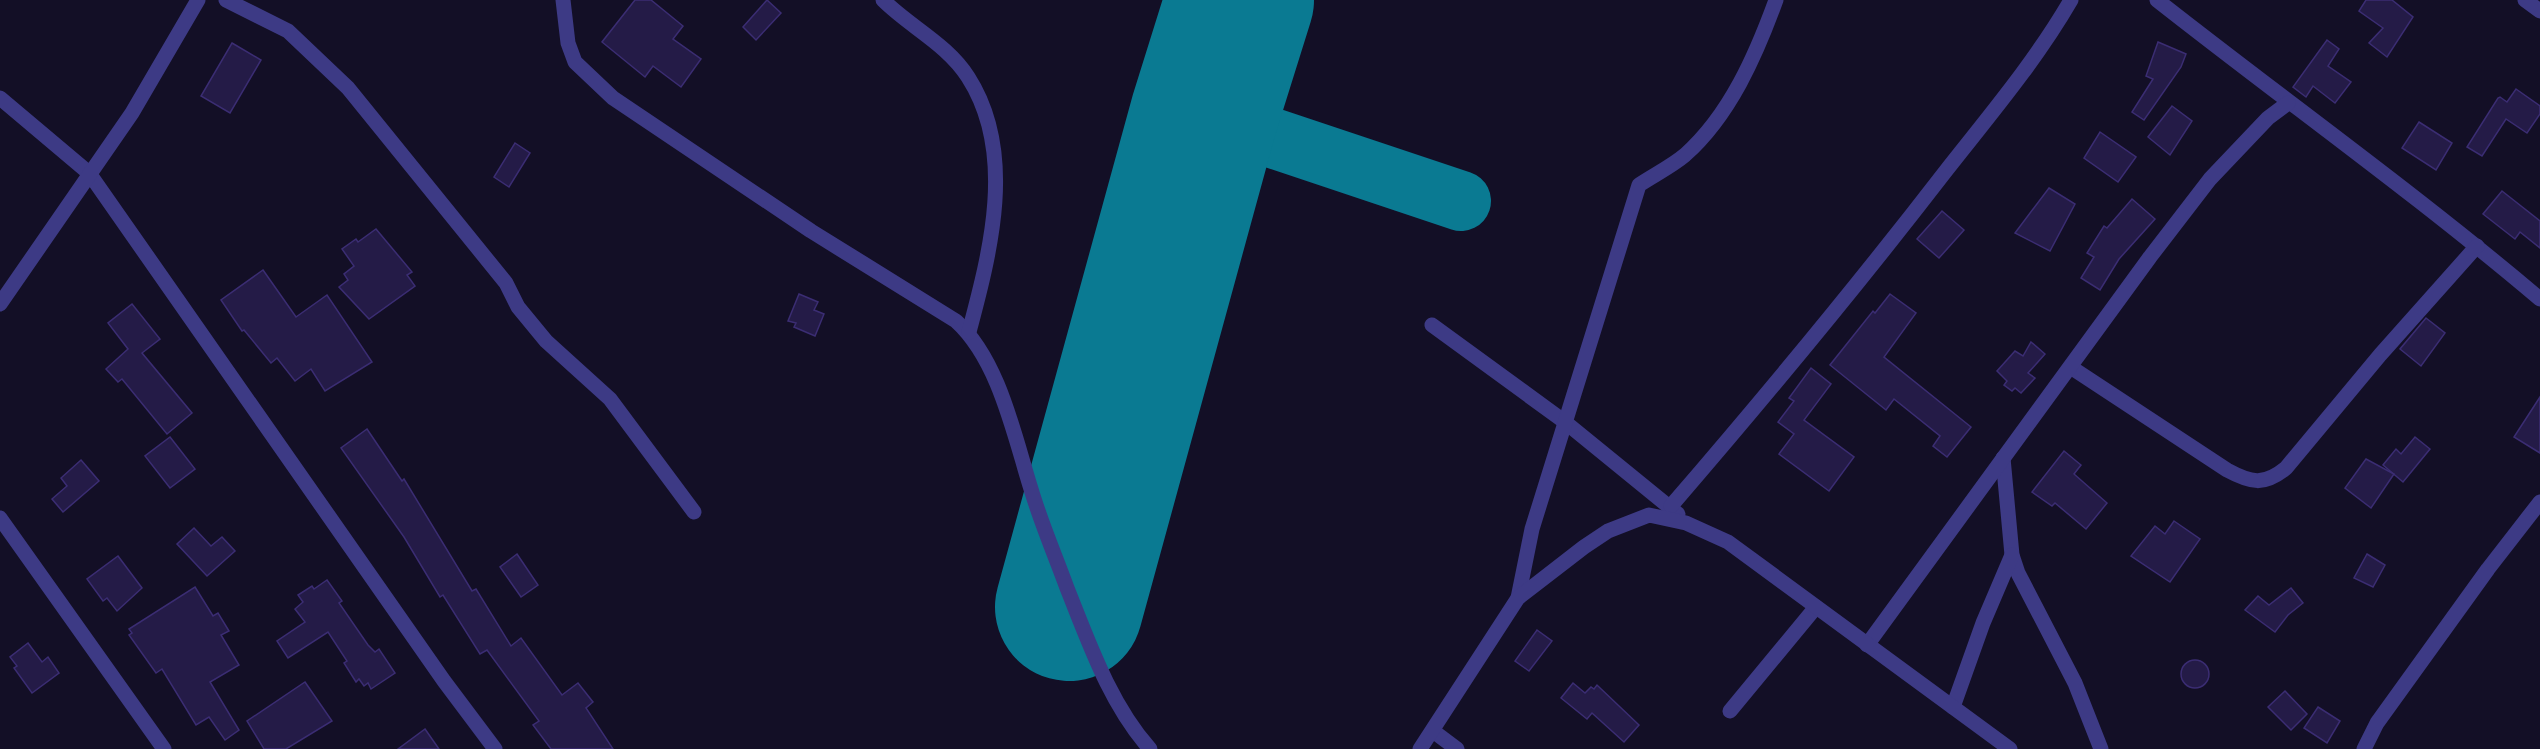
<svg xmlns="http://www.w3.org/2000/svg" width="2540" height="749" font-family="Manrope,sans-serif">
  <rect width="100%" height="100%" fill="#130f26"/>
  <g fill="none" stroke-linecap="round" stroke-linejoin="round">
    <polyline stroke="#0a7a92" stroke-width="60" points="1204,115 1461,201"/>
    <polyline stroke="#0a7a92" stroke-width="148" points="1069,607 1204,115 1240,0"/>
  </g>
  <g fill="#241b47" stroke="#3b2d73" stroke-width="1.5">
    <polygon points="635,0 651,0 683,26 673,39 701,59 681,87 653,66 645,77 602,42"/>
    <polygon points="767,0 781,13 756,40 743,27"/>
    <polygon points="2366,0 2392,0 2413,17 2387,57 2369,43 2383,28 2359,11"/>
    <polygon points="2327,40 2339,49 2328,66 2351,82 2335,103 2313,86 2306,97 2293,87"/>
    <polygon points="2158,42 2186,54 2181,67 2144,120 2132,112 2153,79 2146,76"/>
    <polygon points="232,43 261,60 230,113 201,96"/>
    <polygon points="2516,89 2540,106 2540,114 2527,133 2506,119 2482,156 2467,147 2498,98 2500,97 2507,102"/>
    <polygon points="2172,106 2192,121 2170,155 2148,137"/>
    <polygon points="2419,122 2452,143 2436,170 2402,148"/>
    <polygon points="2100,132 2136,157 2118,182 2084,158"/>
    <polygon points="515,143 530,153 509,187 494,177"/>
    <polygon points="2049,188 2075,204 2050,251 2015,233"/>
    <polygon points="2502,191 2540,221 2540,248 2520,232 2515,239 2483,214"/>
    <polygon points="2132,199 2155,219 2119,259 2100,290 2081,278 2094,257 2087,253 2104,226 2107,228"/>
    <polygon points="1942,211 1964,230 1939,258 1917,239"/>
    <polygon points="376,229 412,272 407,275 415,286 369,319 339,287 348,280 344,274 354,266 342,249 356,239 358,242"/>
    <polygon points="263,270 296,317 327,295 372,362 325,391 311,369 295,381 277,358 271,363 244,330 242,331 221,300"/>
    <polygon points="799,294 818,302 814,310 824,314 815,336 794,327 796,323 788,321"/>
    <polygon points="1890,294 1916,313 1884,357 1971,427 1947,457 1933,446 1940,436 1894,399 1886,410 1830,365 1873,311 1875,313"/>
    <polygon points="132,304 160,339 142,353 192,413 167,434 122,379 118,382 106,369 128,349 108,323"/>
    <polygon points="2426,318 2445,333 2421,366 2400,349"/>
    <polygon points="2031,342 2045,354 2028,373 2035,378 2021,393 2015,388 2012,391 2004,385 2007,381 1997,371 2015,351 2023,356"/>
    <polygon points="1811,368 1831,384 1804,420 1854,457 1829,491 1779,454 1794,434 1778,422 1794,401 1789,398"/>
    <polygon points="2540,397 2540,453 2514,437"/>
    <polygon points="367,429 402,481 404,479 472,591 476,589 511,646 521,638 562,695 578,683 593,702 586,708 613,749 551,749 533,725 539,721 487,650 480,654 443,595 440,597 404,537 341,448"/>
    <polygon points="170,437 195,469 170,488 145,456"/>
    <polygon points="2415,437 2430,449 2403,482 2383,465 2396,449 2401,454"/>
    <polygon points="2064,451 2081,465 2074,474 2107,503 2086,529 2055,503 2052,506 2032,492"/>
    <polygon points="2366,459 2394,474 2371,508 2345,488"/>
    <polygon points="81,460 99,481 63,512 52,499 67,486 61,478"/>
    <polygon points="2174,521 2200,539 2170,582 2131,556 2155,526 2165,534"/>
    <polygon points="194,528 211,546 222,537 235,551 207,576 177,544"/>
    <polygon points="517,554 538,585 521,597 500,567"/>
    <polygon points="2367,554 2385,565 2373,587 2354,578"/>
    <polygon points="118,556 142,588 117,611 107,598 103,601 87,579"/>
    <polygon points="327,580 342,601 339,603 368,645 375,652 379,649 395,673 371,689 368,683 364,686 359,679 356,682 344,663 347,661 328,632 288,658 277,641 305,622 295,609 303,602 298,595 312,586 314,589"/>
    <polygon points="195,587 213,616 218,613 229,631 221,635 239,665 210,682 239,730 225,740 209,717 196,725 162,669 156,673 129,635 132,633 129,629"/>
    <polygon points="2291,588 2303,603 2288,615 2275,632 2245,610 2258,596 2269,605"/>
    <polygon points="1537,630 1552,641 1529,671 1515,661"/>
    <polygon points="28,643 42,662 48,657 59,673 32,693 14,668 17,666 10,657"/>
    <circle cx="2195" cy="674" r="14"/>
    <polygon points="305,682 332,721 286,749 264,749 247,721"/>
    <polygon points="1573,683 1585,693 1591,687 1594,689 1597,685 1639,725 1624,742 1592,713 1587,719 1561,698"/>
    <polygon points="2285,691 2307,714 2291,730 2268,707"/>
    <polygon points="2318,707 2340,721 2327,743 2304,728"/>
    <polygon points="425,729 439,749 398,749"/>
  </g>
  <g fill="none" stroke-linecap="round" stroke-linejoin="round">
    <g stroke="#3d3a85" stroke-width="15">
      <polyline points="226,0 288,31 348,88 506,283 518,307 546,341 610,399 694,512"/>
      <path d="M563,0L568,43L575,62L613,98L811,231L956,321C999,360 1014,435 1031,489C1041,523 1055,555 1067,588C1089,643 1110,704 1150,749"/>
      <path d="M883,0C910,27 947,44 968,77C1017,153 990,253 969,332"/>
      <path d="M2157,0C2284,100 2416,194 2540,299"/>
      <polyline points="2525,0 2540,11"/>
      <polyline points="0,98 89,173 444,681 495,749"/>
      <polyline points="0,304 132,113 198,0"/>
      <polyline points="1432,325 1565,422 1678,514"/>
      <path d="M2072,368L2227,470C2251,483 2264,486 2286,468L2380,355L2477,246"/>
      <polyline points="2003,458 2012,555 2018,573 2075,683 2101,749"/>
      <path d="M1671,506C1765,397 1857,286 1945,172C1989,116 2035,62 2071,0"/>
      <polyline points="0,518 164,749"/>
      <path d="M1518,598L1532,529L1639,185C1654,175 1672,166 1685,155C1730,115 1756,55 1776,0"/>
      <polyline points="1867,645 2150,257 2210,179 2268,118 2288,103"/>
      <polyline points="1953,707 1983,623 2012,555"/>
      <polyline points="1730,711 1816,607"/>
      <polyline points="1433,731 1457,749"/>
      <polyline points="1420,749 1518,598 1584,547 1608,531 1649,515 1686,523 1728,542 2010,749"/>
      <polyline points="2364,749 2377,723 2488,569 2540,502"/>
    </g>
  </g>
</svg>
